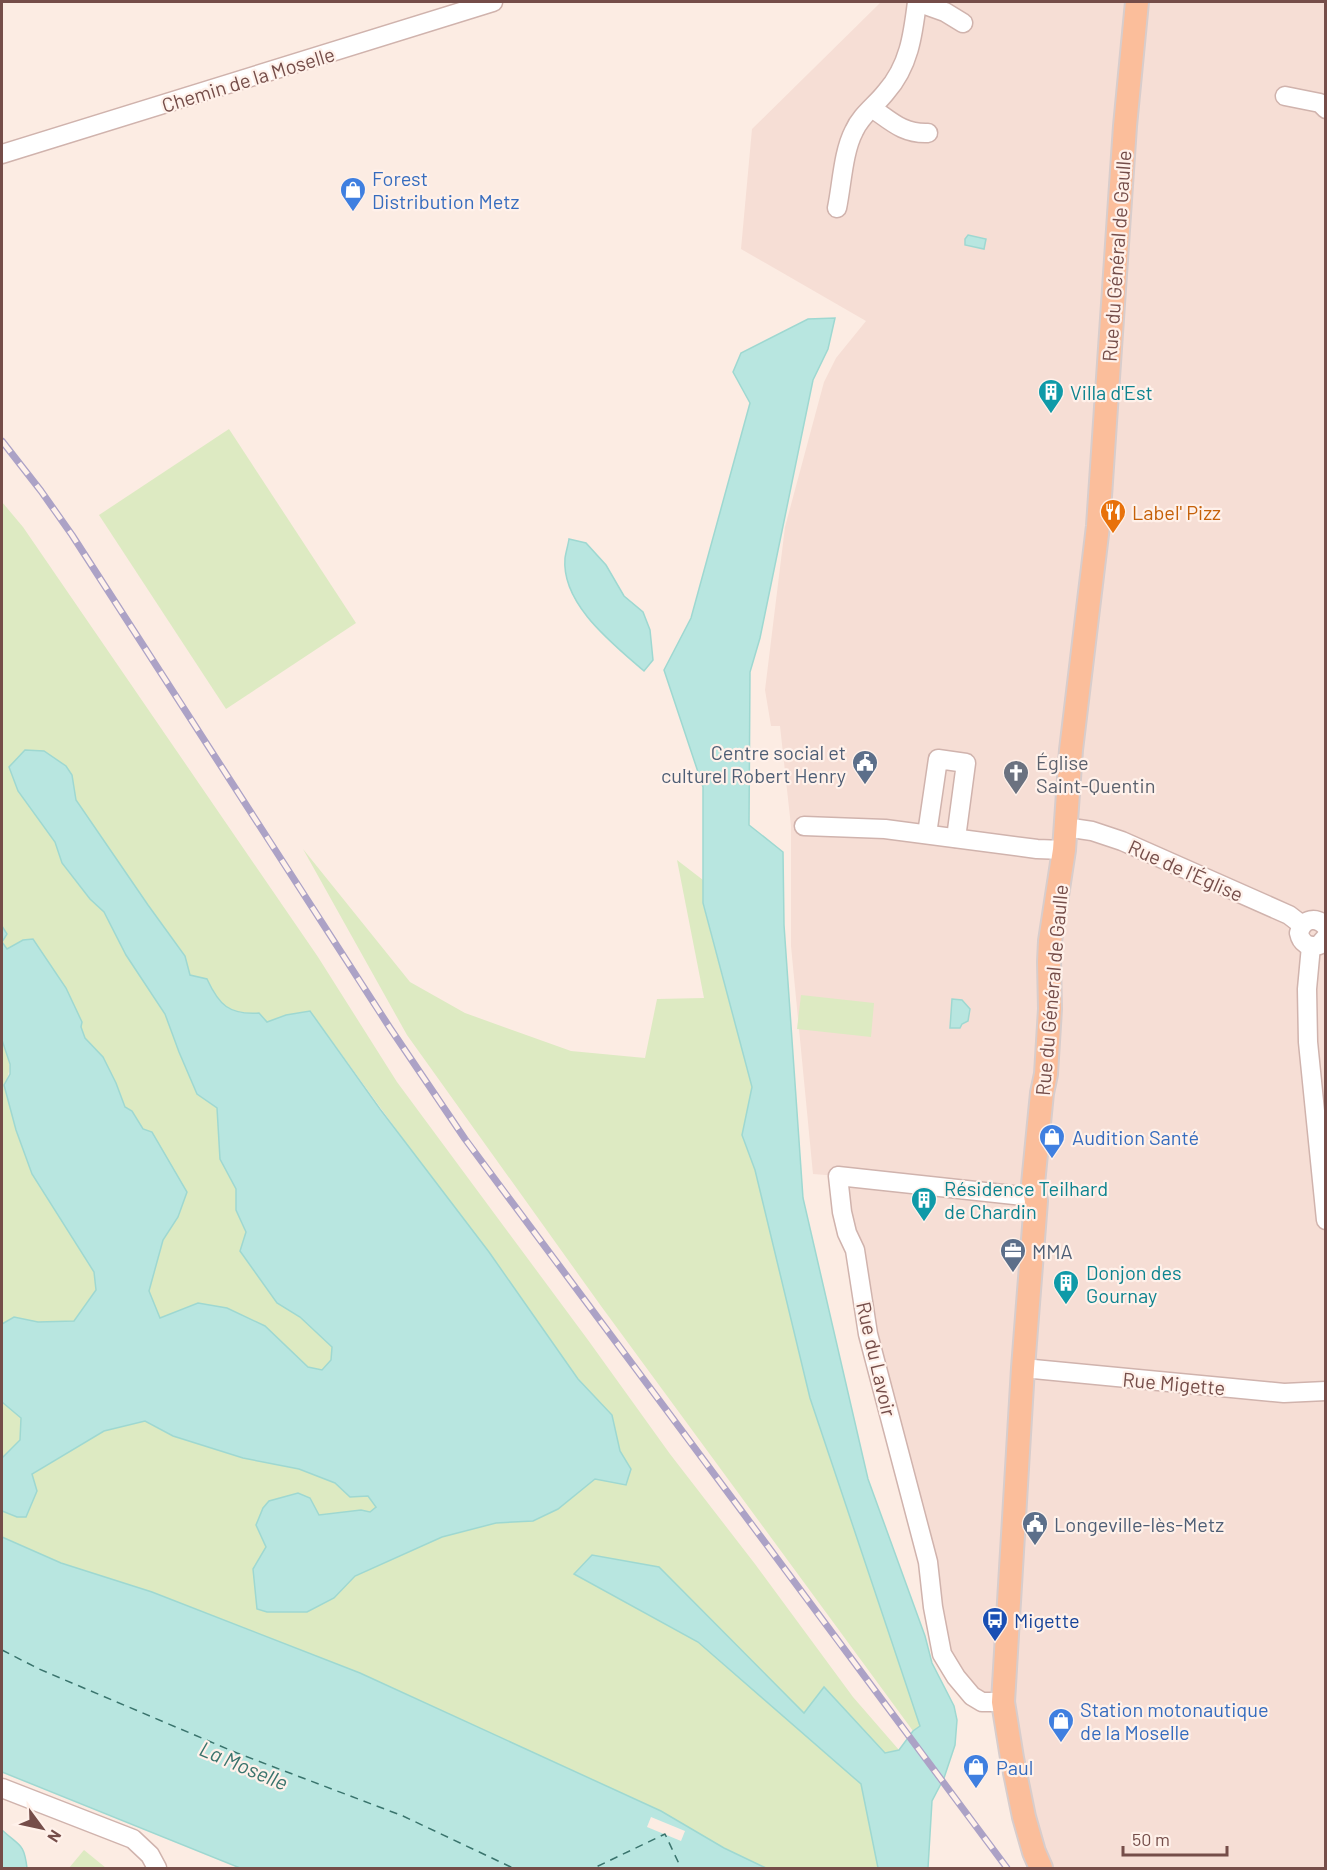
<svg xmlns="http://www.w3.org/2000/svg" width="1327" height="1870" font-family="Barlow,sans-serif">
  <rect width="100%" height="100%" fill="#fcece3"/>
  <polygon fill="#f6ded5" points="881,2 1325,2 1325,1868 1041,1868 995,1703 956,1677 838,1176 813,1174 791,946 791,826 780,726 771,726 765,690 785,527 824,382 836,358 866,321 741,249 752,129"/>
  <g fill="#ddeac2">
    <polygon points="229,429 356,623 226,709 99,515"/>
    <path d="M2,502L23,527L318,957L397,1082L588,1340L670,1454L755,1564L853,1697L899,1750L885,1753L824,1688L805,1714L659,1567L592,1555L574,1574L698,1642L861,1784L878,1868H766L152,1592L61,1563L2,1537V1511L17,1517L26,1516L37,1491L32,1474L104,1431L145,1421L173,1436L243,1458L299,1469L335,1483L350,1497L368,1496L376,1507L370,1513L361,1510L319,1515L310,1498L256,1525L266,1547L253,1570L334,1598L355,1576L442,1537L496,1523L533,1521L558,1509L595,1479L631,1469L620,1451L612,1415L578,1379L310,1011L286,1015L267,1022L259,1013C229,1015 219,1005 207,979L190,975L185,956L148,905L76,800L72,775L18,791L55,842L62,863L90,899L104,912L126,955L165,1014L179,1052L197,1094L217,1108L220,1159L236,1189V1210L276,1302L300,1317L332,1347L331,1361L322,1370L308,1367L265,1326L175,1313L160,1318L149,1291L163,1239L178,1217L143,1130L132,1111L125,1107L116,1083L103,1057L85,1038L81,1027L23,940L7,949L2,942L7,934L2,926Z"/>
    <polygon points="303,849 410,982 465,1013 571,1051 645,1058 657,999 704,998 677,860 703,880 703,904 752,1087 742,1135 755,1170 920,1726 913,1731 601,1306 407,1035"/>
    <polygon points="801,995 874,1003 871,1037 797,1029"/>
    <path d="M2,1040C8,1059 14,1066 4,1085L16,1130L32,1174L94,1272L96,1290L75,1321L38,1322L14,1317L2,1324Z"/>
    <polygon points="2,1402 21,1418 20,1440 2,1458"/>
    <polygon points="84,1850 106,1868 69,1868"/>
  </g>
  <g fill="#b8e6e0" stroke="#9ed8d1" stroke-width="1.5">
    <polygon points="968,235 986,239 984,249 965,245 965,239"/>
    <polygon points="835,318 828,349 813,380 760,638 750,672 749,825 783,852 784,925 803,1198 868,1479 925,1636 932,1663 954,1706 957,1720 955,1745 944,1778 932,1801 928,1868 878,1868 861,1784 698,1642 574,1574 592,1555 659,1567 804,1713 824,1687 885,1753 899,1750 913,1731 920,1726 810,1398 755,1170 742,1135 752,1087 703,903 703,787 664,670 691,618 750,403 733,372 741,353 808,319"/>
    <path d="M569,539L586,543L606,565L624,596L643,612L650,630L653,660L644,671C613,644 561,604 565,558C566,552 568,545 569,539Z"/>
    <path d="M25,750L44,751L66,766L72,775L76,800L148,905L185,956L190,975L207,979C219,1005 229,1015 259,1013L267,1022L286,1015L310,1011L380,1109L489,1252L578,1379L612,1415L620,1451L631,1469L626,1485L595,1479L558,1509L533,1521L496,1523L442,1537L355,1576L334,1598L307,1612H267L257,1609L253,1569L266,1547L256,1525L263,1508L269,1501L298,1493L310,1498L319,1515L361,1510L370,1512L376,1507L368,1496L350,1497L335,1483L299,1469L243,1458L173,1436L145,1421L104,1431L32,1474L37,1491L26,1517H17L2,1511V1458L20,1440L21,1418L2,1402V1324L14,1317L38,1322L74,1321L96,1290L94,1272L32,1174L16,1130L4,1085L10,1074V1064L2,1040V926L7,934L2,942L7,949L23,940L33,939L66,988L82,1022L81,1027L85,1038L103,1057L116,1083L125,1107L132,1111L143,1129L152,1132L187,1192L178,1217L163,1240L149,1291L160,1318L198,1303L227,1308L265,1326L308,1367L322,1370L331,1360L332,1347L300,1317L277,1303L240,1251L246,1232L236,1210V1189L220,1159L217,1108L197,1094L179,1052L165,1014L126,955L104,912L90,899L62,863L55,842L18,791L9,767Z"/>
    <polygon points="952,999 962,1000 970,1009 968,1021 962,1024 960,1028 950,1028"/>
    <polygon points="2,1537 61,1563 152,1592 360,1673 661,1811 724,1848 766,1868 240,1868 2,1772"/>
    <path d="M2,1830C19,1846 24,1842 27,1868H2Z"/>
  </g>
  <polygon fill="#fcece3" points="651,1817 685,1831 681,1841 647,1827"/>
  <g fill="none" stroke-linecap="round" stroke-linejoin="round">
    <g stroke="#3a746d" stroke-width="1.5" stroke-dasharray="8 6" stroke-linecap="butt">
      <polyline points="2,1650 39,1669 237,1753 403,1816 513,1868"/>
      <polyline points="584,1868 594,1868 665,1834 681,1868"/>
    </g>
    <defs>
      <g id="minor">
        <polyline points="917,2 945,12 963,23"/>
        <polyline points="1285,96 1320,103 1326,109"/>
        <path d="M872,108C891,121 903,134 928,133"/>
        <polyline points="2,154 493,2"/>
        <path d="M837,208C842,184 843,152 854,131C861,115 876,105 886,92C909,66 913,35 917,2"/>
        <polyline points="804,826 885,829 1037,849 1064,850"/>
        <polyline points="1065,827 1092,831 1122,841 1289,915 1302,925"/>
        <polyline points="927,834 938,759 966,763 956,838"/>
        <path d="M1326,927C1317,916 1303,918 1299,933C1301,943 1308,948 1319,945L1326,937"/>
        <polyline points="1311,946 1307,989 1308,1042 1326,1220"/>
        <polyline points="1023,1368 1284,1393 1326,1391"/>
        <polyline points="1003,1702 982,1702 972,1696 956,1677 942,1654 933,1607 928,1562 868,1334 855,1250 847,1233 842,1212 838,1176 1023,1196 1035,1195"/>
        <polyline points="2,1788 133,1839 150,1855 157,1868"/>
      </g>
      <polyline id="major" points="1041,1868 1034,1852 1024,1817 1012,1758 1003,1702 1023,1368 1036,1201 1033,1184 1042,1093 1046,1074 1050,1009 1049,962 1050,941 1064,850 1071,750 1098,526 1125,126 1137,2"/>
    </defs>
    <use href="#minor" stroke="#d0b3ad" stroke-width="21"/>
    <use href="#major" stroke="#d8cdcc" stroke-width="26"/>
    <use href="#minor" stroke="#fff" stroke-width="18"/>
    <use href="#major" stroke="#fbbe9b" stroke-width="22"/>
    <defs>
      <polyline id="rail" points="2,441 41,491 72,535 390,1028 465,1139 1007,1868"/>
    </defs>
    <use href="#rail" stroke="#aca2c6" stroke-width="7"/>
    <use href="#rail" stroke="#fff1ea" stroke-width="4.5" stroke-dasharray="14" stroke-linecap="butt"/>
  </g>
  <defs>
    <symbol id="shop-pin" viewBox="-11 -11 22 30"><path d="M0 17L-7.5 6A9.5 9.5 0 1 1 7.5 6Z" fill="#3f7fe0" stroke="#fff1ea"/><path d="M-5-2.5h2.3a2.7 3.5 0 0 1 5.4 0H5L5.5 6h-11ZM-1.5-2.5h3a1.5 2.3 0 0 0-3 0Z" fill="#fff"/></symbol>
    <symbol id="building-pin" viewBox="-11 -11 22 30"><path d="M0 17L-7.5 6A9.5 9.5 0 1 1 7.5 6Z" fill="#0f9aa8" stroke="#fff1ea"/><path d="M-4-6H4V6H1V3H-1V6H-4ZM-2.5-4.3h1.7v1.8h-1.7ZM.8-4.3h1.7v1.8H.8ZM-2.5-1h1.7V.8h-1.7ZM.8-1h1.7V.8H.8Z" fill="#fff"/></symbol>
    <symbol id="restaurant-pin" viewBox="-11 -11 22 30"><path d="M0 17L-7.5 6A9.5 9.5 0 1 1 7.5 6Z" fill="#e8710a" stroke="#fff1ea"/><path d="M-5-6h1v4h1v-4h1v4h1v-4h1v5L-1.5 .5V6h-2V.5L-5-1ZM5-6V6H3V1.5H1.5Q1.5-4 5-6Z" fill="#fff"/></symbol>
    <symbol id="civic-pin" viewBox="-11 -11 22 30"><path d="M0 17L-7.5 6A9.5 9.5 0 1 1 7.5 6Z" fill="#5c6f8a" stroke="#fff1ea"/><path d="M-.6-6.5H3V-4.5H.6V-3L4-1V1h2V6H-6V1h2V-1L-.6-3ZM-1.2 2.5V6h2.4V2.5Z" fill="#fff"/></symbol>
    <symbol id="church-pin" viewBox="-11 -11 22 30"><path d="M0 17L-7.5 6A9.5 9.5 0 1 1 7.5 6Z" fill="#6b7280" stroke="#fff1ea"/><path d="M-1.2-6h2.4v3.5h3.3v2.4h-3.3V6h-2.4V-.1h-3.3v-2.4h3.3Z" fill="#fff"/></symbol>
    <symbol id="office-pin" viewBox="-11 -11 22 30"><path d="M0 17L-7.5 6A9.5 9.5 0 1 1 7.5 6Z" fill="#5c6f8a" stroke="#fff1ea"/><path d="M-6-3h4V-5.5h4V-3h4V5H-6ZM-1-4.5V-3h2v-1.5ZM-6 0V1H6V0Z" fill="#fff"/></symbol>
    <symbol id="bus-pin" viewBox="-11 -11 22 30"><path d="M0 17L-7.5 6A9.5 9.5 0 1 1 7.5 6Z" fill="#1a4fb4" stroke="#fff1ea"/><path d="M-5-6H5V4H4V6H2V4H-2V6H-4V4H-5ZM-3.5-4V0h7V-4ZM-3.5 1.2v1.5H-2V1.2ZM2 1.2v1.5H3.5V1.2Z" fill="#fff"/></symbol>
  </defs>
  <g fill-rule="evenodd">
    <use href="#shop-pin" x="338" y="175" width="30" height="40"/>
    <use href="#building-pin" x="1036" y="377" width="30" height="40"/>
    <use href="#restaurant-pin" x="1098" y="497" width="30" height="40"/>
    <use href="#civic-pin" x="850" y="748" width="30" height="40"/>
    <use href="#church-pin" x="1001" y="758" width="30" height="40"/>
    <use href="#shop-pin" x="1037" y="1122" width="30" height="40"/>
    <use href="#building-pin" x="909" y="1185" width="30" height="40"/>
    <use href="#office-pin" x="998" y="1236" width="30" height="40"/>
    <use href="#building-pin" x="1051" y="1268" width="30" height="40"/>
    <use href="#civic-pin" x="1020" y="1509" width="30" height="40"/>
    <use href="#bus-pin" x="980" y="1605" width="30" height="40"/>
    <use href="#shop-pin" x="1046" y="1706" width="30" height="40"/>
    <use href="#shop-pin" x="961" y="1752" width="30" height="40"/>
  </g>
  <g text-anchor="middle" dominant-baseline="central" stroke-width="4.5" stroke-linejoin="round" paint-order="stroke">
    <g font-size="20" fill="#754d49" stroke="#fff1ea">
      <text transform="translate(248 79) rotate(-17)">Chemin de la Moselle</text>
      <text transform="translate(1116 256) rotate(-86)">Rue du Général de Gaulle</text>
      <text transform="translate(1186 870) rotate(24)">Rue de l'Église</text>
      <text transform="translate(1051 990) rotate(-85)">Rue du Général de Gaulle</text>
      <text transform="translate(877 1359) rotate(77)">Rue du Lavoir</text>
      <text transform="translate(1174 1383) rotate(5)">Rue Migette</text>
    </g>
    <g font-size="20" fill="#366cbe" stroke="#fff1ea" text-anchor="start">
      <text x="372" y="178">Forest<tspan x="372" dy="23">Distribution Metz</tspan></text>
      <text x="1072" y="1137">Audition Santé</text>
      <text x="1080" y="1709">Station motonautique<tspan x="1080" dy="23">de la Moselle</tspan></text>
      <text x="996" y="1767">Paul</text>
    </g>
    <g font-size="20" fill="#0d838f" stroke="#fff1ea" text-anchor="start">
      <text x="1070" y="392">Villa d'Est</text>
      <text x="944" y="1188">Résidence Teilhard<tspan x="944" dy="23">de Chardin</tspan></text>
      <text x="1086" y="1272">Donjon des<tspan x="1086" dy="23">Gournay</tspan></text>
    </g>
    <g font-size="20" fill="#c56008" stroke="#fff1ea" text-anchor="start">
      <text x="1132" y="512">Label' Pizz</text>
    </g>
    <g font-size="20" fill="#4e5e75" stroke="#fff1ea" text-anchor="start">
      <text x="846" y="752" text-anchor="end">Centre social et<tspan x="846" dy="23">culturel Robert Henry</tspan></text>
      <text x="1032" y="1251">MMA</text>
      <text x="1054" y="1524">Longeville-lès-Metz</text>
    </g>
    <g font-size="20" fill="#5b616d" stroke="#fff1ea" text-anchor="start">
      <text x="1036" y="762">Église<tspan x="1036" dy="23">Saint-Quentin</tspan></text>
    </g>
    <g font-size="20" fill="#164399" stroke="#fff1ea" text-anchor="start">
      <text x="1014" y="1620">Migette</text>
    </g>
    <g font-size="21" font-style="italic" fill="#3a746d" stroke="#fff1ea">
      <text transform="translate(244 1765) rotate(23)">La Moselle</text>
    </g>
  </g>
  <rect width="1327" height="1870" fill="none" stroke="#754d49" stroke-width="6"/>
  <g transform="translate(42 1828) rotate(123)" stroke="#fff1ea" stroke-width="4.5" paint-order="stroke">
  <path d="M0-4.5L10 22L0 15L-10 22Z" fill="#754d49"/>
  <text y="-9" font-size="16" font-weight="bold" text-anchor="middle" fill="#754d49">N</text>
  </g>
  <path d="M1123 1846v9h104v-9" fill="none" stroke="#754d49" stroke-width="3"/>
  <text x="1132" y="1846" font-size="18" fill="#754d49" stroke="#fff1ea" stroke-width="4.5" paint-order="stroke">50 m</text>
</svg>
